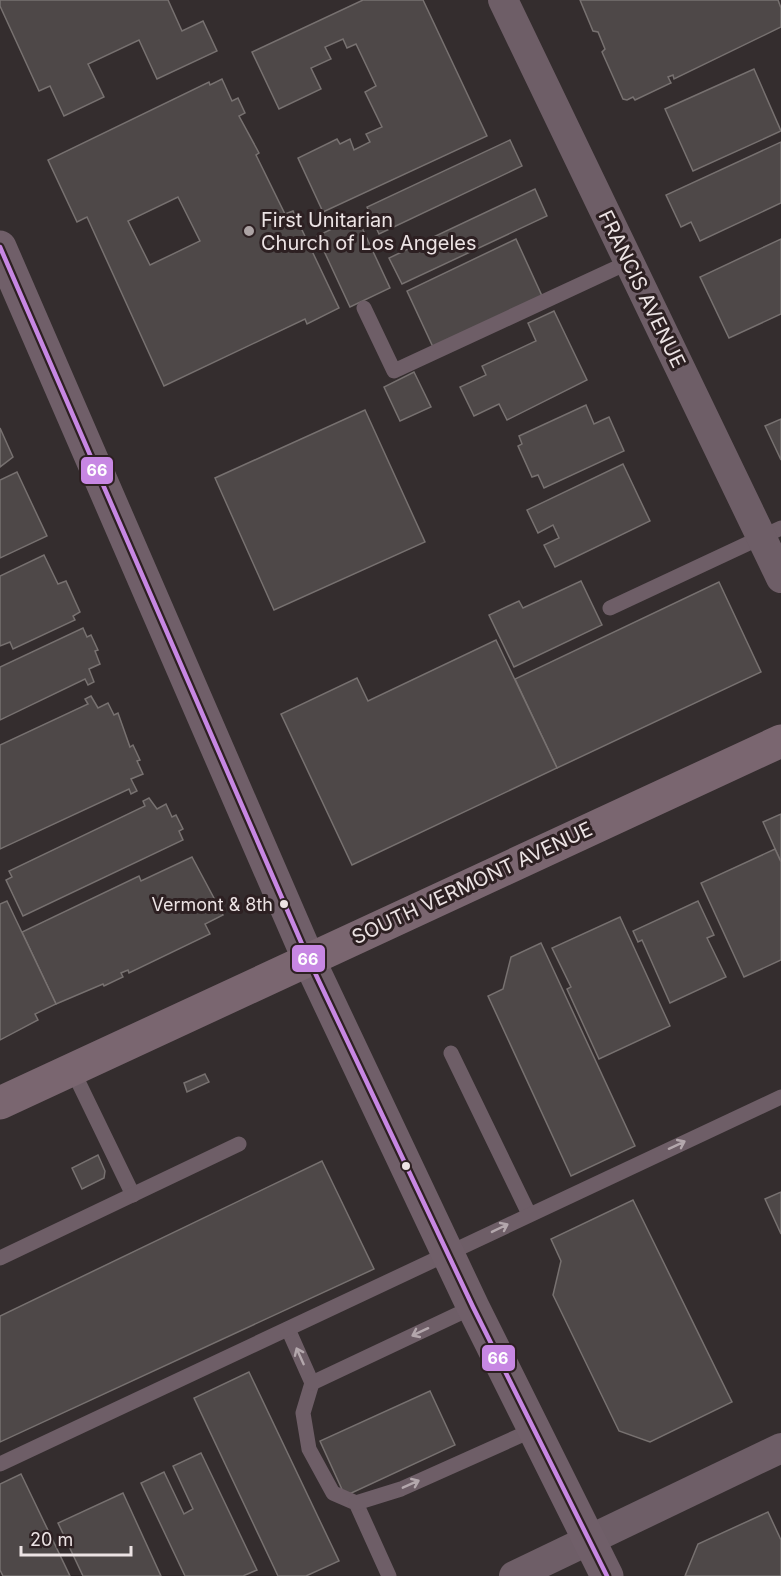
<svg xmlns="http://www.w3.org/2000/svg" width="781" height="1576" font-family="Inter,sans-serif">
  <rect width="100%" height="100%" fill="#342d2e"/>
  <g fill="#4e4848" stroke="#777170" stroke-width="1.5" fill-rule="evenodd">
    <polygon points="0,0 168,0 182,31 203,21 217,51 157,79 139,40 88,64 104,97 64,116 50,86 39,91 0,6"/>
    <polygon points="363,0 423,0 487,136 323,212 298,158 337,139 340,144 350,139 354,150 370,142 366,134 382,127 365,92 376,86 356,44 347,48 343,39 325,47 331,59 311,68 321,89 279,109 252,52"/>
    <polygon points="580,0 778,0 781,8 781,27 674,79 673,75 668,77 671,83 635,100 633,97 627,100 623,99 602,52 605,49 598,32 593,31"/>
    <polygon points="754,69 781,131 693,171 665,109"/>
    <path d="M222,79L232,101L238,98L245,113L239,116L259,153L256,155L285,214L293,211L339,308L307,324L305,319L164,386L87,217L77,222L48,160L209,82L210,85ZM178,197L200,241L150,265L128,221Z"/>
    <polygon points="510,140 522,166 379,234 367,207"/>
    <polygon points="781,142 781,203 700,241 691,222 681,227 666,195"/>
    <polygon points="535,189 547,216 402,284 389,258"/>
    <polygon points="357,217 390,288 350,307 317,236"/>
    <polygon points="516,239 542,296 433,347 407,291"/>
    <polygon points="781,239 781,314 729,338 700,277"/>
    <polygon points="554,311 587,380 507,420 499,404 474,416 460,387 486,375 482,366 536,341 528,323"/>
    <polygon points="414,372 431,407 400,421 384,387"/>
    <polygon points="586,405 594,424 609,417 624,451 544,488 538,475 532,477 518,446 522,444 519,436"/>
    <polygon points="365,410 425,542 274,610 215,478"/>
    <polygon points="781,419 781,460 765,426"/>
    <polygon points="0,428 13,457 0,467"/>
    <polygon points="623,464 650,521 555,567 544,545 559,538 553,525 538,533 527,510"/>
    <polygon points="17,472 47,536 0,558 0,480"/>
    <polygon points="44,555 58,584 66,581 80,612 73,616 75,620 13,649 10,642 0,646 0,576"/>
    <polygon points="581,581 602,625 514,667 489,615 519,601 523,608"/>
    <polygon points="719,582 761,672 557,768 515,679"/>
    <polygon points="83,628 87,637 91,635 98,650 95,651 100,664 89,669 94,682 88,685 85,679 0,720 0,667"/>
    <polygon points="496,640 557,768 352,865 281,714 357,678 368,701"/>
    <polygon points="91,696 98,708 108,703 114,715 118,713 130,747 133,745 140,760 137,761 143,774 131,779 137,791 131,794 129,789 0,849 0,745 88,704 85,699"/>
    <polygon points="149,798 157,809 166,804 172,817 176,815 183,829 179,831 183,840 23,916 6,880 12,877 9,871 145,806 143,801"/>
    <polygon points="781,814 781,862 763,822"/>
    <polygon points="775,849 781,862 781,960 744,977 701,883"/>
    <polygon points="192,857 223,915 205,924 210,934 129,973 128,970 121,973 123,977 104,986 103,984 56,1004 22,932 139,876 141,881"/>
    <polygon points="7,901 56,1004 35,1014 38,1020 0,1040 0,904"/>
    <polygon points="698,901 714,935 707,938 726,977 670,1003 642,940 638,942 633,931"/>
    <polygon points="620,917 670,1026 599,1059 567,989 571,987 552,948"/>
    <polygon points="541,943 635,1146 571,1176 488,996 503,989 511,957"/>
    <polygon points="205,1074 209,1082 187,1092 184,1083"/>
    <polygon points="98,1155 105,1171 104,1178 82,1189 72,1168"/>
    <polygon points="322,1161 374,1269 0,1442 0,1316"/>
    <polygon points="781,1192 781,1234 765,1199"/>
    <polygon points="633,1200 732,1402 650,1442 619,1431 553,1295 561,1261 551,1239"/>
    <polygon points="249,1372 339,1561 306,1576 278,1576 194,1398"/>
    <polygon points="430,1391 455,1445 345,1496 320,1441"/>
    <polygon points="201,1453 257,1570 243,1576 185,1576 141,1483 164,1472 184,1514 193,1509 173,1466"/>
    <polygon points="21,1474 70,1576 3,1576 0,1570 0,1484"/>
    <polygon points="123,1493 161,1576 83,1576 58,1523"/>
    <polygon points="768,1512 781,1540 781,1576 685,1576 698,1544"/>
  </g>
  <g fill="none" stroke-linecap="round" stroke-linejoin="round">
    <g stroke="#6e5e67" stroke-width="15">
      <polyline points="364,308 394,371 629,262"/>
      <polyline points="610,608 781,528"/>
      <polyline points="451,1053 529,1214"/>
      <polyline points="72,1069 133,1195"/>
      <polyline points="0,1258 239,1144"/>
      <polyline points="288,1329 312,1383 303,1413 309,1449 333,1493 356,1503 389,1576"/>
      <polyline points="312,1383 473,1307"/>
      <polyline points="0,1464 781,1097"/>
      <polyline points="356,1503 401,1489 535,1429"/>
    </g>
    <g stroke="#6e5e67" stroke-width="30">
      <polyline points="503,0 781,578"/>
      <polyline points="514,1576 781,1448"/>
    </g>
    <polyline stroke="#705f69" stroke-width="33" points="0,247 308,958 473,1307 607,1576"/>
    <polyline stroke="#7a6670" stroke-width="33" points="0,1103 781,741"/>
    <defs>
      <polyline id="bus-1" points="0,247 308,958 473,1307 607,1576"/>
    </defs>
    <use href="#bus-1" stroke="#2d2022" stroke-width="9"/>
    <use href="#bus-1" stroke="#c787e3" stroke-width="4.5"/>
  </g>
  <defs><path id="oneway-shaft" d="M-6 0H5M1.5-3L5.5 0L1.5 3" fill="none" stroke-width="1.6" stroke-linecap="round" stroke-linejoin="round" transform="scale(1.5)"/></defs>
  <g stroke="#b3a7ac">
    <use href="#oneway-shaft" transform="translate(677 1145) rotate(-25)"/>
    <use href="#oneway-shaft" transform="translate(500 1228) rotate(-26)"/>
    <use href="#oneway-shaft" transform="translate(420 1332) rotate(155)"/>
    <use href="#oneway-shaft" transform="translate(300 1356) rotate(-114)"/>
    <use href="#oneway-shaft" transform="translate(411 1484) rotate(-24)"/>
  </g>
  <circle fill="#aca3a4" stroke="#2d2022" stroke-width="2" cx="249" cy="231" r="6"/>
  <g fill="#ece3e4" stroke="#2d2022" stroke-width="2">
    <circle cx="284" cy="904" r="5"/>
    <circle cx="406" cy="1166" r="5"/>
  </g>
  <g text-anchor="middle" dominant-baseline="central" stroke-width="6" stroke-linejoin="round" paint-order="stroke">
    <g font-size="18" fill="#ece3e4" stroke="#2d2022" text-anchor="end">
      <text x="273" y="904">Vermont &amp; 8th</text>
    </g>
    <g font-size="20" fill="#ece3e4" stroke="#2d2022" text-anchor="start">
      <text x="261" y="220">First Unitarian<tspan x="261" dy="23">Church of Los Angeles</tspan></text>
    </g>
    <g font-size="20" fill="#ece3e4" stroke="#2d2022">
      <text transform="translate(642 289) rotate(64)">FRANCIS AVENUE</text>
      <text transform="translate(472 883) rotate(-25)">SOUTH VERMONT AVENUE</text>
    </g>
  </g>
  <g stroke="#2d2022" stroke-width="2">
    <rect x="80" y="456" width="34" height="29" rx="6" fill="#c787e3"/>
    <rect x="291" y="944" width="35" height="29" rx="6" fill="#c787e3"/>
    <rect x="481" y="1344" width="35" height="28" rx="6" fill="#c787e3"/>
  </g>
  <g font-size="16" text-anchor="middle" font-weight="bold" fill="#fff">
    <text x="97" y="476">66</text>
    <text x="308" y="965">66</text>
    <text x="498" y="1364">66</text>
  </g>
  <path d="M21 1546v9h110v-9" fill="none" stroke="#ece3e4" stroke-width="3"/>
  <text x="30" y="1546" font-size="18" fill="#ece3e4" stroke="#2d2022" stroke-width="4.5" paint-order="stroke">20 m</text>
</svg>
